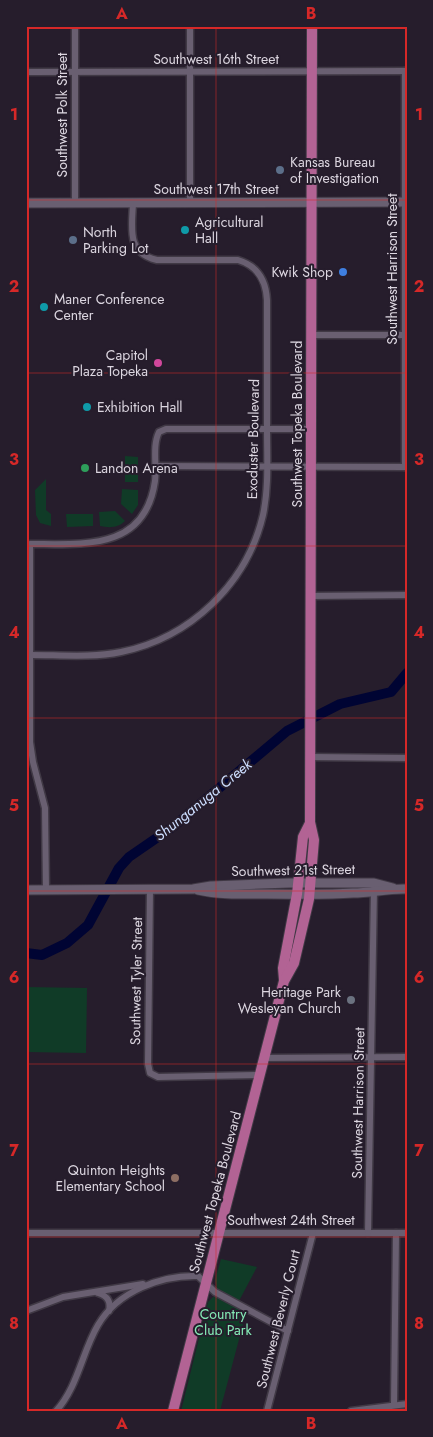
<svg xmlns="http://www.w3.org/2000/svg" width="433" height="1437" font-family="Jost,sans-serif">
  <rect width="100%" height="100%" fill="#261d2c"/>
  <g fill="#103b27">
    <polygon points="125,456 138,457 138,482 125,482"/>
    <polygon points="46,479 46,510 51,514 51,526 40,523 36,515 35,490"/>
    <polygon points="122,489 138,490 138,505 132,514 121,504"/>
    <path d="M115,511L125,521C118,528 109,528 100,526L99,512Z"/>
    <polygon points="66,514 93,514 93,526 67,527"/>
    <polygon points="26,987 87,988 86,1053 26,1052"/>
    <polygon points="221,1259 257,1267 239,1301 217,1289 215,1280"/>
    <polygon points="213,1297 218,1297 246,1313 220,1411 181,1411 208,1302"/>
  </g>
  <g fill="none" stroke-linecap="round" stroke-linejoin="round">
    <polyline stroke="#000433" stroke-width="10" points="26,953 42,955 67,943 88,925 119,868 129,857 174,826 287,731 340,704 391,692 407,673"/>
    <defs>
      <g id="street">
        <polyline points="190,26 190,203"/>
        <polyline points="405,71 405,467"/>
        <polyline points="26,72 407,71"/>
        <polyline points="75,203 75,26"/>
        <polyline points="311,335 407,335"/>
        <polyline points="156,466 407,467"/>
        <polyline points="311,596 407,595"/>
        <path d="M31,655C60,655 92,658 121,652C190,638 247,584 263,515C269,487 267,458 267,429C267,386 267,343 267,300C266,280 258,266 238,260H157C126,253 132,228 133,203"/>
        <polyline points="311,757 407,758"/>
        <path d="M46,890L45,808L33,762L30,742V544C84,544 145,551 155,481C157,466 152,446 159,432L166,429H311"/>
        <polyline points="150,890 148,1064 150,1073 158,1077 260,1075"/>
        <polyline points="264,1058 407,1057"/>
        <polyline points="26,1233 407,1233"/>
        <polyline points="368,1233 374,889"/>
        <path d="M98,1293C108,1296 111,1302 109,1311"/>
        <polyline points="26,1311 63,1297 143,1284"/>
        <polyline points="394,1405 396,1233"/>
        <path d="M56,1411C78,1387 82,1352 98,1325C118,1291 161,1275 198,1276L215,1292L288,1331"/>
        <polyline points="267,1411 313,1233"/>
        <polyline points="351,1411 407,1404"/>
      </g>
      <g id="secondary">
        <polyline points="26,203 407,202"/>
        <polyline points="26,890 193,889 211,886 289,883 374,883 393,888"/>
        <path d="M198,890C220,895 245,894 267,894C296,894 324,895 353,893C371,893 389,888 407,889"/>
      </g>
      <g id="primary">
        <polyline points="284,980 283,968 297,894 303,837 310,823"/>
        <polyline points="173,1411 284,981 294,963 309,899 314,840 310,822 312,26"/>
      </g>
    </defs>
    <use href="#street" stroke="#403945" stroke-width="9"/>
    <use href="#secondary" stroke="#403945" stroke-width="11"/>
    <use href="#primary" stroke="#403945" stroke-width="12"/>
    <use href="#street" stroke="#695f71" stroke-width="6"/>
    <use href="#secondary" stroke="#695f71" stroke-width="9"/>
    <use href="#primary" stroke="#b26394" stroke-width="10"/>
  </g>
  <path fill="none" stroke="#d62828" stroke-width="1" stroke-opacity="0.55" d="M216,26V1411M26,200H407M26,373H407M26,546H407M26,718H407M26,891H407M26,1064H407M26,1237H407"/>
  <g fill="#5c6f8a" stroke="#261d2c" stroke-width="2">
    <circle cx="280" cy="170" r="5"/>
    <circle cx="73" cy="240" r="5"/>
  </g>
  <g fill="#0f9aa8" stroke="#261d2c" stroke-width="2">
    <circle cx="185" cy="230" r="5"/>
    <circle cx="44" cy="307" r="5"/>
    <circle cx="87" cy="407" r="5"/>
  </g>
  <circle fill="#3f7fe0" stroke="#261d2c" stroke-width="2" cx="343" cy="272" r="5"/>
  <circle fill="#d1479c" stroke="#261d2c" stroke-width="2" cx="158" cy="363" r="5"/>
  <circle fill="#2e9e5b" stroke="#261d2c" stroke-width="2" cx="85" cy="468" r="5"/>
  <circle fill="#6b7280" stroke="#261d2c" stroke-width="2" cx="351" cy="1000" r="5"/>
  <circle fill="#8d6e63" stroke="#261d2c" stroke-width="2" cx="175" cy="1178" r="5"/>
  <g text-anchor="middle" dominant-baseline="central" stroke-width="4" stroke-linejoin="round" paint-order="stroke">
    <g font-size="14" fill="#dcd6e0" stroke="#261d2c">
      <text x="216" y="59">Southwest 16th Street</text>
      <text transform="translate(62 115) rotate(-90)">Southwest Polk Street</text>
      <text x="216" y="189">Southwest 17th Street</text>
      <text transform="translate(392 269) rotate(-90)">Southwest Harrison Street</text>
      <text transform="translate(297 424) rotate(-90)">Southwest Topeka Boulevard</text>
      <text transform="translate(253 439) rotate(-89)">Exoduster Boulevard</text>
      <text transform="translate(293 870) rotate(-1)">Southwest 21st Street</text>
      <text transform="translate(136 981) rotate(-89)">Southwest Tyler Street</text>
      <text transform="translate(358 1103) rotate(-89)">Southwest Harrison Street</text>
      <text transform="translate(215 1192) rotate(-75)">Southwest Topeka Boulevard</text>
      <text x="291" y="1220">Southwest 24th Street</text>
      <text transform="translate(278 1319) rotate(-76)">Southwest Beverly Court</text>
    </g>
    <g font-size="14" fill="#dcd6e0" stroke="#261d2c" text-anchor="start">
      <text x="290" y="162">Kansas Bureau<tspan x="290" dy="16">of Investigation</tspan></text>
      <text x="195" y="222">Agricultural<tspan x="195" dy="16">Hall</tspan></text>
      <text x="83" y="232">North<tspan x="83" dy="16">Parking Lot</tspan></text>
      <text x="333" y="272" text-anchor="end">Kwik Shop</text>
      <text x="54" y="299">Maner Conference<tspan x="54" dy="16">Center</tspan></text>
      <text x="148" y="355" text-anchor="end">Capitol<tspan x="148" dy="16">Plaza Topeka</tspan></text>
      <text x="97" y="407">Exhibition Hall</text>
      <text x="95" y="468">Landon Arena</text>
      <text x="341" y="992" text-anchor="end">Heritage Park<tspan x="341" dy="16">Wesleyan Church</tspan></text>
      <text x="165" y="1170" text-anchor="end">Quinton Heights<tspan x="165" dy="16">Elementary School</tspan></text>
    </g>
    <g font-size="14" fill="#85ecb7" stroke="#261d2c">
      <text x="223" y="1314">Country<tspan x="223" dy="16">Club Park</tspan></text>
    </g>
    <g font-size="15" font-style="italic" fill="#cddeff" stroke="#261d2c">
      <text transform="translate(203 800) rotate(-39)">Shunganuga Creek</text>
    </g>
  </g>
  <rect width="433" height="1437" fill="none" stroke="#261d2c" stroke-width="55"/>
  <rect x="28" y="28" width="378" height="1382" fill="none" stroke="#d62828" stroke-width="2"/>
  <g font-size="16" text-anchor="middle" font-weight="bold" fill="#d62828">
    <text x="122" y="19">A</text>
    <text x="311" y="19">B</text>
    <text x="14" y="120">1</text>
    <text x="419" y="120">1</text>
    <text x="14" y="292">2</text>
    <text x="419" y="292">2</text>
    <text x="14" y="465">3</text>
    <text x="419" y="465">3</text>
    <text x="14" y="638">4</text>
    <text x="419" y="638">4</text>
    <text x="14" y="811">5</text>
    <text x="419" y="811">5</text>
    <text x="14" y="983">6</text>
    <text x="419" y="983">6</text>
    <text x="14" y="1156">7</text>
    <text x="419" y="1156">7</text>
    <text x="14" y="1329">8</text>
    <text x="419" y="1329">8</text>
    <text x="122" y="1429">A</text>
    <text x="311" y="1429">B</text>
  </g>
</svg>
